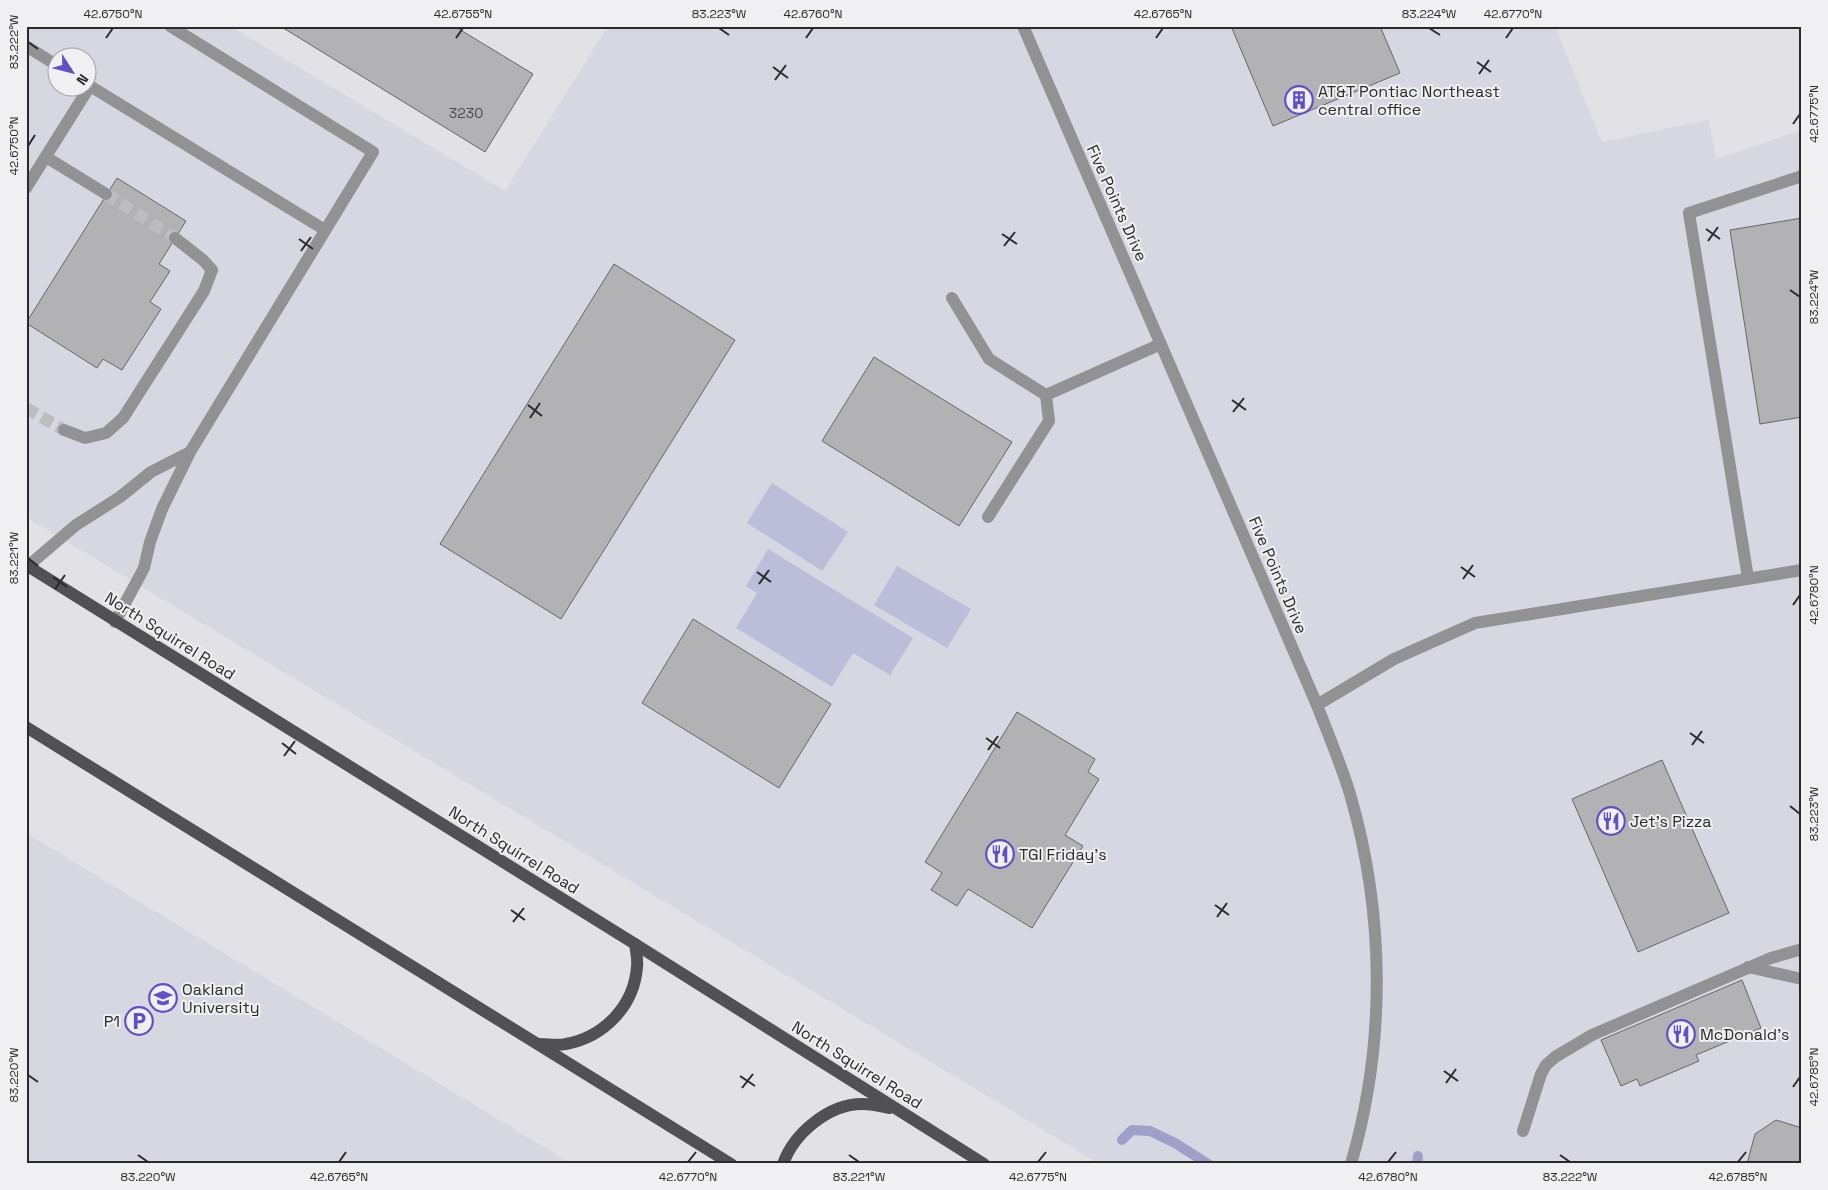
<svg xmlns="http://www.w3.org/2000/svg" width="1828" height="1190" font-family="'Space Grotesk',sans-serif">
  <rect width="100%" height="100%" fill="#e2e2e6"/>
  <g fill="#d7d7e2" fill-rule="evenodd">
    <path d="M26,26H230L505,191L608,26H1555L1602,142L1709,120L1716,159L1802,130V1164H1100L26,517ZM58,58H88V88H58Z"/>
    <polygon points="26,833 572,1164 26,1164"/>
  </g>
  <g fill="#bcbdd8">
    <polygon points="772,483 848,532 822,571 747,523"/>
    <polygon points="768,549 913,638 890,675 853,653 832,687 736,628 757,593 746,586"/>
    <polygon points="897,566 971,609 947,648 874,605"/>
  </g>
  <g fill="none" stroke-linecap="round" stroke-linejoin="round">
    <g stroke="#9f9fc9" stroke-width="10">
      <polyline points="1122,1140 1132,1130 1150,1131 1175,1143 1208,1164"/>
      <polyline points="1417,1164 1418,1156"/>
    </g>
  </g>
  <g fill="#b2b2b5" stroke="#67676a">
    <polygon points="280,26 454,26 533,74 485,152"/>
    <polygon points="1231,26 1380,26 1400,73 1273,126"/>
    <polygon points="117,178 186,221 159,264 170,271 150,302 161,309 122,370 103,359 97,368 26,323"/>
    <polygon points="1802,218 1802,417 1760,424 1730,230"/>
    <polygon points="614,264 735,340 561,619 440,544"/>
    <polygon points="874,357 1012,442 959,526 822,441"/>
    <polygon points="693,619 831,704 779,788 642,703"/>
    <polygon points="1017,712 1095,759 1088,772 1099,779 1065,835 1083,846 1032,928 968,889 957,906 931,890 942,873 925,862"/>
    <polygon points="1662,760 1729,913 1638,952 1572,799"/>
    <polygon points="1742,980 1761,1028 1696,1055 1699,1061 1640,1086 1637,1079 1621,1086 1601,1040"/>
    <polygon points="1776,1120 1802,1128 1802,1164 1747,1164 1755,1134"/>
  </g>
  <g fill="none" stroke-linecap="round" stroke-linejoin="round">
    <g stroke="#bdbdc1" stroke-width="12" stroke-dasharray="12 6" stroke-linecap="butt">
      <polyline points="106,194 175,238"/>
      <polyline points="26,408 64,430"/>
    </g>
    <g stroke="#929294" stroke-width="12">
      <path d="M1023,26L1317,705C1328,734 1341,764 1350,794C1385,914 1386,1044 1351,1164"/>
      <polyline points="26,46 58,66"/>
      <polyline points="90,86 325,230"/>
      <polyline points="46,157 106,194"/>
      <polyline points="26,188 90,86 88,85"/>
      <polyline points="952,298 989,359 1046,395 1161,344"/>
      <polyline points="64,430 85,438 106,433 123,418 204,291 212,270 203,260 175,238"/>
      <polyline points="988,517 1049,421 1046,395"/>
      <polyline points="28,566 76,525 120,497 151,472 190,452"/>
      <polyline points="1748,578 1689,213 1802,176"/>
      <polyline points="115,622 144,568 150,542 162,509 190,452 373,152 170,26"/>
      <polyline points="1317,705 1394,659 1475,623 1802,570"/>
      <polyline points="1748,967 1802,979"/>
      <polyline points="1523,1131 1541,1074 1546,1065 1555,1057 1592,1035 1771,958 1802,949"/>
    </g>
    <g stroke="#515153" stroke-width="12">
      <polyline points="26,565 635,944 984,1164"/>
      <polyline points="26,727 731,1164"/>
      <path d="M539,1044C548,1044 558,1046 566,1044C604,1037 634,1006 637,967C638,959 636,951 635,944"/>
      <path d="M783,1164C794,1133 829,1104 862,1104C871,1104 881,1106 889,1108"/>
    </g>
  </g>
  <path fill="none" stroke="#2a2a2b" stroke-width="2" d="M719,28L729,35M1429,28L1440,35M106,38L113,28M456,38L463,28M806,38L813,28M1156,38L1163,28M1506,38L1513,28M28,42L38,49M1477,62L1491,72M773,67L788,78M1479,74L1489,60M775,80L786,65M1793,124L1800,114M28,146L35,135M1706,229L1720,239M1002,234L1017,244M299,239L313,249M1708,241L1718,227M1004,246L1015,232M301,251L311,237M1790,290L1800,297M1232,400L1246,410M528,405L542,416M1233,412L1244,398M530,418L540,403M28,558L38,566M1461,567L1475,577M757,572L771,582M53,577L67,587M1463,579L1473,565M759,584L769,570M55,589L65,575M1793,605L1800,595M1690,733L1704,743M986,738L1000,748M282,743L296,754M1692,745L1702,731M988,750L998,736M284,756L295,741M1790,806L1800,814M1215,905L1229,915M511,910L525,920M1217,917L1227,903M513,922L524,908M1444,1071L1458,1081M28,1075L38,1082M740,1076L755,1086M1446,1083L1456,1069M1793,1087L1800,1077M742,1088L753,1074M138,1155L148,1162M849,1155L859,1162M1560,1155L1570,1162M339,1162L346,1152M688,1162L696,1152M1038,1162L1046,1152M1388,1162L1396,1152M1738,1162L1746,1152"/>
  <defs>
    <symbol id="building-ring" viewBox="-11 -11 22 22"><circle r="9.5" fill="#f0f0f3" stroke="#614fc7" stroke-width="1.5"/><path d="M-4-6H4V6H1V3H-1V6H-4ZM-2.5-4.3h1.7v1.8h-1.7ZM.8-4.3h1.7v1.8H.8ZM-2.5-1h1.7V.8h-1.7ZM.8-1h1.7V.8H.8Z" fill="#614fc7"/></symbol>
    <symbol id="restaurant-ring" viewBox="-11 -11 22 22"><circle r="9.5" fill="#f0f0f3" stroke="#614fc7" stroke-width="1.5"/><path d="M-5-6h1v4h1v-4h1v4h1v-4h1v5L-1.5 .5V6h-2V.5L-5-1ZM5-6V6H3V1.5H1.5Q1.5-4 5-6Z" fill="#614fc7"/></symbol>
    <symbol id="university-ring" viewBox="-11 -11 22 22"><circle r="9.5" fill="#f0f0f3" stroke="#614fc7" stroke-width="1.5"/><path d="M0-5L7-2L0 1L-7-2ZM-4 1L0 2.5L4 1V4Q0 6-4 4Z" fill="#614fc7"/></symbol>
    <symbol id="parking-ring" viewBox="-11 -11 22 22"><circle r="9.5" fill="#f0f0f3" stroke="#614fc7" stroke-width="1.5"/><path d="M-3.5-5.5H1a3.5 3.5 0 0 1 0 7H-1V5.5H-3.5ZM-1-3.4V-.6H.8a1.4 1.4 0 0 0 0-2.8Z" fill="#614fc7"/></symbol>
  </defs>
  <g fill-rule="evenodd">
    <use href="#building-ring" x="1283" y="84" width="32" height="32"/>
    <use href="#restaurant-ring" x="1595" y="805" width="32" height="32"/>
    <use href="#restaurant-ring" x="984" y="838" width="32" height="32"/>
    <use href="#university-ring" x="147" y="982" width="32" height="32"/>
    <use href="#parking-ring" x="123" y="1005" width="32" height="32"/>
    <use href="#restaurant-ring" x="1665" y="1018" width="32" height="32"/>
  </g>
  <g text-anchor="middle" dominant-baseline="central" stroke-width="4" stroke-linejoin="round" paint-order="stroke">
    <g font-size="14" fill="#4c4c4e">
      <text x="466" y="113">3230</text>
    </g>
    <g font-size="16" fill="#2a2a2b" stroke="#f0f0f3" text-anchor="start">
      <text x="1318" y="91">AT&amp;T Pontiac Northeast<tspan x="1318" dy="18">central office</tspan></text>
      <text x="1630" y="821">Jet's Pizza</text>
      <text x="1019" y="854">TGI Friday's</text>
      <text x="182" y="989">Oakland<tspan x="182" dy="18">University</tspan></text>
      <text x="120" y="1021" text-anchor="end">P1</text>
      <text x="1700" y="1034">McDonald's</text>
    </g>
    <g font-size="16" fill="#2a2a2b" stroke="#f0f0f3">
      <text transform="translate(1117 203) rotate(66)">Five Points Drive</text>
      <text transform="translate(1278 575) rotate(67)">Five Points Drive</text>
      <text transform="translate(170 636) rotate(32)">North Squirrel Road</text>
      <text transform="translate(514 850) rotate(32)">North Squirrel Road</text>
      <text transform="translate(857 1065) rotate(32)">North Squirrel Road</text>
    </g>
  </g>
  <rect width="1828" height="1190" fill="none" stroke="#f0f0f3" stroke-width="55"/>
  <g transform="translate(72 72) rotate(126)"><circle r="24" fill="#f0f0f3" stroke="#a1a1a3"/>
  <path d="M0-4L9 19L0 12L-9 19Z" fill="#614fc7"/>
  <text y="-8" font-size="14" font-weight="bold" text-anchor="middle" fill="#2a2a2b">N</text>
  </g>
  <rect x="28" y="28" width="1772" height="1134" fill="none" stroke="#2a2a2b" stroke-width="2"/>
  <g font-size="12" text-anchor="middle" fill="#2a2a2b">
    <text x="113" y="18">42.6750°N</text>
    <text x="463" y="18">42.6755°N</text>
    <text x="719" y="18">83.223°W</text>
    <text x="813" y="18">42.6760°N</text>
    <text x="1163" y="18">42.6765°N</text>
    <text x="1429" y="18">83.224°W</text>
    <text x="1513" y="18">42.6770°N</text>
    <text transform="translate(14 42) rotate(-90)" y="4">83.222°W</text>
    <text transform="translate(1814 114) rotate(-90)" y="4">42.6775°N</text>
    <text transform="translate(14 146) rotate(-90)" y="4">42.6750°N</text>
    <text transform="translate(1814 297) rotate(-90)" y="4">83.224°W</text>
    <text transform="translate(14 558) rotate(-90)" y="4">83.221°W</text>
    <text transform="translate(1814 595) rotate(-90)" y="4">42.6780°N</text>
    <text transform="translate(1814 814) rotate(-90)" y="4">83.223°W</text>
    <text transform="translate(14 1075) rotate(-90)" y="4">83.220°W</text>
    <text transform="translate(1814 1077) rotate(-90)" y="4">42.6785°N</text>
    <text x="148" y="1181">83.220°W</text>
    <text x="339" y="1181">42.6765°N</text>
    <text x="688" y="1181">42.6770°N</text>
    <text x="859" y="1181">83.221°W</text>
    <text x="1038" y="1181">42.6775°N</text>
    <text x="1388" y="1181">42.6780°N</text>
    <text x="1570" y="1181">83.222°W</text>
    <text x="1738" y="1181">42.6785°N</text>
  </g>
</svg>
